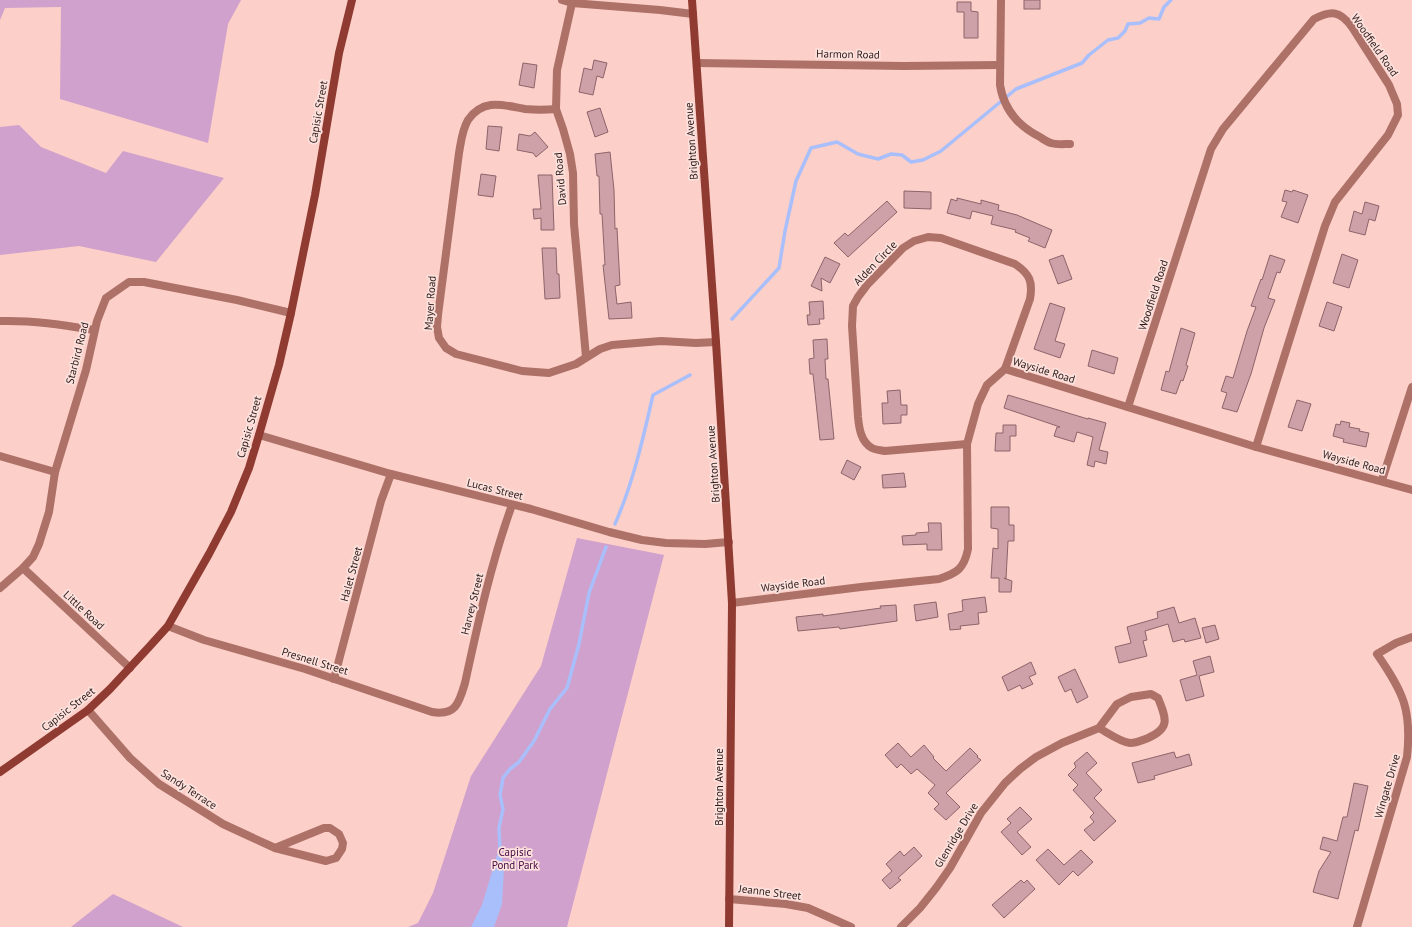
<svg xmlns="http://www.w3.org/2000/svg" width="1412" height="927" font-family="'PT Sans',sans-serif">
  <rect width="100%" height="100%" fill="#fccfc8"/>
  <g fill="#d0a1cc">
    <polygon points="0,0 241,0 228,24 208,143 60,99 61,7 5,8 0,20"/>
    <polygon points="19,125 41,147 106,173 123,151 224,178 156,262 79,246 0,255 0,127"/>
    <polygon points="577,538 664,555 567,927 408,927 418,923 433,893 471,776 541,666"/>
    <polygon points="113,894 183,927 71,927"/>
  </g>
  <polygon fill="#a9bffb" points="500,845 504,869 502,904 494,927 471,927 482,905"/>
  <g fill="none" stroke-linecap="round" stroke-linejoin="round">
    <g stroke="#a9bffb" stroke-width="3.5">
      <polyline points="732,319 779,268 785,231 796,181 811,148 837,142 858,154 878,159 891,154 902,155 911,162 923,160 941,151 1016,89 1082,63 1089,55 1108,40 1118,38 1125,31 1128,24 1140,23 1149,18 1159,19 1164,7 1171,0"/>
      <path d="M615,524C633,483 643,439 653,395L690,375"/>
      <polyline points="500,849 499,828 503,809 500,795 503,778 510,769 519,762 534,741 550,709 567,688 579,644 589,593 606,547"/>
    </g>
  </g>
  <g fill="#cda1a7" stroke="#8c646a">
    <rect x="1024" y="0" width="16" height="9"/>
    <polygon points="957,2 971,2 971,11 978,12 978,38 964,38 964,12 957,12"/>
    <polygon points="594,60 607,63 603,78 597,76 593,95 579,92 584,68 592,70"/>
    <polygon points="523,63 537,65 534,88 519,85"/>
    <polygon points="600,108 608,132 595,137 587,112"/>
    <polygon points="488,126 502,127 499,151 486,149"/>
    <polygon points="535,132 548,147 536,157 533,153 517,150 519,134 530,136"/>
    <polygon points="610,152 614,190 615,229 617,228 620,285 615,286 617,304 631,302 632,318 609,319 603,265 605,265 602,214 600,214 599,176 597,176 595,154"/>
    <polygon points="481,174 496,176 493,197 478,195"/>
    <polygon points="538,175 552,175 554,230 541,230 541,218 534,219 533,209 541,209"/>
    <polygon points="1285,190 1292,192 1293,190 1308,195 1298,223 1281,217 1287,202 1282,201"/>
    <polygon points="904,191 931,192 931,209 904,208"/>
    <polygon points="957,198 981,204 981,200 999,205 998,210 1017,215 1052,230 1045,248 1028,241 1030,238 1015,232 1016,230 991,224 993,216 972,211 970,219 947,213 951,199 957,201"/>
    <polygon points="887,201 897,212 848,257 834,243 845,233 848,236"/>
    <polygon points="1365,202 1379,206 1375,221 1369,219 1365,235 1349,231 1354,211 1362,214"/>
    <polygon points="542,248 556,248 557,274 559,274 560,298 545,299"/>
    <polygon points="1342,254 1358,260 1349,288 1333,283"/>
    <polygon points="1063,255 1072,279 1058,284 1049,260"/>
    <polygon points="1270,255 1285,260 1280,273 1277,272 1268,298 1275,300 1264,328 1251,374 1237,412 1222,408 1227,393 1221,391 1226,376 1233,378 1247,331 1256,307 1251,306 1261,279 1262,280"/>
    <polygon points="825,257 840,264 830,283 821,278 822,291 811,286"/>
    <polygon points="823,301 824,319 819,319 820,324 808,325 807,315 810,315 809,302"/>
    <polygon points="1327,302 1342,307 1334,331 1319,326"/>
    <polygon points="1050,303 1065,308 1055,341 1065,344 1060,358 1034,349"/>
    <polygon points="1181,328 1195,333 1186,365 1188,366 1183,381 1181,380 1176,394 1161,390 1166,371 1169,372"/>
    <polygon points="827,339 828,359 825,359 826,379 828,379 834,439 820,440 813,374 810,374 809,359 814,358 813,340"/>
    <polygon points="1092,350 1118,358 1114,374 1088,366"/>
    <polygon points="900,390 901,405 907,405 907,415 901,415 901,423 883,424 882,403 888,403 887,391"/>
    <polygon points="1008,395 1088,419 1088,418 1106,423 1099,450 1108,452 1106,464 1095,461 1094,467 1087,465 1093,437 1077,432 1074,442 1054,436 1057,427 1060,427 1004,408"/>
    <polygon points="1297,400 1311,404 1302,431 1288,427"/>
    <polygon points="1341,421 1350,423 1349,427 1360,429 1359,431 1369,433 1366,447 1343,442 1344,439 1333,436 1336,424 1340,425"/>
    <polygon points="1003,425 1016,425 1016,436 1010,436 1010,451 995,451 996,433 1003,433"/>
    <polygon points="847,460 861,467 854,480 841,473"/>
    <polygon points="904,473 906,487 883,488 882,475"/>
    <polygon points="991,507 1009,507 1009,525 1014,525 1014,541 1008,541 1006,579 1004,578 1012,581 1011,592 999,592 999,578 991,578 993,548 998,549 998,529 991,528"/>
    <polygon points="928,523 941,523 942,550 927,550 927,544 903,545 902,536 916,535 916,533 929,532"/>
    <polygon points="985,597 987,612 978,613 979,624 960,626 961,629 950,630 948,614 963,611 962,600"/>
    <polygon points="936,602 938,617 916,621 914,605"/>
    <polygon points="896,605 897,621 840,629 839,627 798,631 796,617 823,614 823,616 881,608 880,606"/>
    <polygon points="1174,607 1179,623 1195,618 1201,638 1185,642 1184,639 1173,642 1168,624 1145,631 1147,640 1143,641 1147,656 1119,663 1115,647 1131,643 1127,627 1158,618 1157,612"/>
    <polygon points="1215,625 1219,639 1206,643 1202,628"/>
    <polygon points="1210,656 1214,672 1199,676 1204,696 1186,701 1180,680 1197,675 1193,661"/>
    <polygon points="1031,662 1036,674 1029,677 1033,684 1022,689 1020,685 1008,691 1002,677"/>
    <polygon points="1075,669 1088,697 1077,703 1071,689 1065,692 1058,677"/>
    <polygon points="898,743 911,757 924,745 934,757 933,758 946,771 970,748 978,756 977,757 981,760 946,793 960,807 946,820 934,809 939,804 928,793 935,785 917,769 911,774 901,764 897,768 885,755"/>
    <polygon points="1087,752 1097,763 1086,773 1102,790 1094,798 1116,821 1094,841 1084,830 1094,822 1090,817 1094,813 1073,790 1078,785 1068,775 1076,767 1074,763"/>
    <polygon points="1174,752 1176,758 1189,754 1192,765 1154,776 1155,779 1138,783 1132,763"/>
    <polygon points="1354,783 1368,786 1358,831 1355,830 1338,899 1313,892 1319,871 1331,852 1320,849 1323,837 1337,841 1343,817 1347,817"/>
    <polygon points="1020,807 1032,819 1017,832 1031,847 1022,855 1001,832 1011,823 1007,819"/>
    <polygon points="914,847 922,856 898,878 901,880 890,889 882,880 892,871 886,864 900,851 904,856"/>
    <polygon points="1048,849 1064,865 1081,850 1093,862 1078,876 1073,871 1059,885 1036,860"/>
    <polygon points="1021,880 1024,883 1027,880 1035,889 1004,918 992,905"/>
  </g>
  <g fill="none" stroke-linecap="round" stroke-linejoin="round">
    <g stroke="#ad7168" stroke-width="8">
      <polyline points="562,0 572,3 660,10 693,14"/>
      <path d="M1001,0L1000,85C1004,110 1018,126 1040,137C1043,139 1047,142 1051,143C1057,145 1064,144 1070,144"/>
      <polyline points="572,3 557,70 556,109 563,129 570,154 573,173 574,224 586,357"/>
      <polyline points="697,63 904,66 999,65"/>
      <path d="M556,109C546,110 535,110 525,109C503,105 483,98 468,120C462,130 461,142 459,153L438,315L437,327L439,338L446,348L456,354L522,371L549,373L576,364L600,349L612,345L661,341L696,343L716,342"/>
      <path d="M0,321C32,320 63,325 94,330"/>
      <path d="M1128,407L1211,149L1223,129L1314,19C1332,10 1340,11 1352,27L1389,85L1397,104L1398,115L1388,135L1335,202L1325,226L1256,447"/>
      <polyline points="259,435 391,474 531,509 609,532 642,540 666,543 705,544 729,542"/>
      <path d="M967,444L885,451C881,450 875,450 872,448C861,442 859,428 858,417L852,326L853,306L858,297L867,285L903,248L914,241L928,237L941,238L1015,264C1030,274 1033,282 1030,299L1005,369"/>
      <polyline points="0,456 55,472"/>
      <polyline points="1382,480 1412,387"/>
      <polyline points="23,568 130,668"/>
      <polyline points="0,588 23,568 33,557 39,544 49,512 55,472 86,370 97,321 106,298 129,282 144,282 237,300 291,313"/>
      <path d="M732,603L861,587L939,579C957,573 964,569 968,549L967,444L978,404L987,385L1005,369L1256,447L1412,490"/>
      <path d="M168,626L204,640L305,669L432,712C456,716 459,703 465,683C478,623 491,563 512,505"/>
      <polyline points="334,679 381,501 391,474"/>
      <polyline points="88,710 130,758 159,784 223,824 275,848 326,861 336,858 342,849 343,843 339,834 330,828 324,828 275,848"/>
      <polyline points="729,899 786,904 808,908 851,927"/>
      <path d="M901,927L920,908L936,888L950,868L981,813L1005,783L1020,769L1036,757L1062,743L1099,728L1117,704L1131,697L1151,694L1158,698C1166,718 1171,728 1148,738C1143,740 1136,743 1130,743C1120,742 1108,733 1099,728"/>
      <path d="M1357,927L1407,757C1412,709 1403,692 1377,654L1396,643L1412,637"/>
    </g>
    <g stroke="#8f3b31" stroke-width="8">
      <polyline points="692,0 716,342 732,603 729,927"/>
      <polyline points="0,772 88,710 110,689 149,647 168,626 209,554 231,512 249,468 259,435 279,365 291,313 315,195 339,53 352,0"/>
    </g>
  </g>
  <g text-anchor="middle" dominant-baseline="central" stroke-width="3.5" stroke-linejoin="round" paint-order="stroke">
    <g font-size="11" fill="#2b1b19" stroke="#fde1dd">
      <text transform="translate(1375 45) rotate(55)">Woodfield Road</text>
      <text transform="translate(848 54) rotate(1)">Harmon Road</text>
      <text transform="translate(318 112) rotate(-80)">Capisic Street</text>
      <text transform="translate(691 141) rotate(-94)">Brighton Avenue</text>
      <text transform="translate(560 179) rotate(-95)">David Road</text>
      <text transform="translate(875 263) rotate(-46)">Alden Circle</text>
      <text transform="translate(1153 295) rotate(-72)">Woodfield Road</text>
      <text transform="translate(430 303) rotate(-86)">Mayer Road</text>
      <text transform="translate(77 353) rotate(-76)">Starbird Road</text>
      <text transform="translate(1044 370) rotate(17)">Wayside Road</text>
      <text transform="translate(249 427) rotate(-74)">Capisic Street</text>
      <text transform="translate(1354 462) rotate(15)">Wayside Road</text>
      <text transform="translate(713 464) rotate(-94)">Brighton Avenue</text>
      <text transform="translate(495 489) rotate(14)">Lucas Street</text>
      <text transform="translate(351 574) rotate(-75)">Halet Street</text>
      <text transform="translate(793 584) rotate(-7)">Wayside Road</text>
      <text transform="translate(472 604) rotate(-76)">Harvey Street</text>
      <text transform="translate(84 610) rotate(43)">Little Road</text>
      <text transform="translate(315 661) rotate(17)">Presnell Street</text>
      <text transform="translate(68 709) rotate(-38)">Capisic Street</text>
      <text transform="translate(1387 786) rotate(-74)">Wingate Drive</text>
      <text transform="translate(719 787) rotate(-90)">Brighton Avenue</text>
      <text transform="translate(189 789) rotate(33)">Sandy Terrace</text>
      <text transform="translate(956 835) rotate(-59)">Glenridge Drive</text>
      <text transform="translate(770 892) rotate(7)">Jeanne Street</text>
    </g>
    <g font-size="11" fill="#450a44" stroke="#fde1dd">
      <text x="515" y="852">Capisic<tspan x="515" dy="13">Pond Park</tspan></text>
    </g>
  </g>
</svg>
